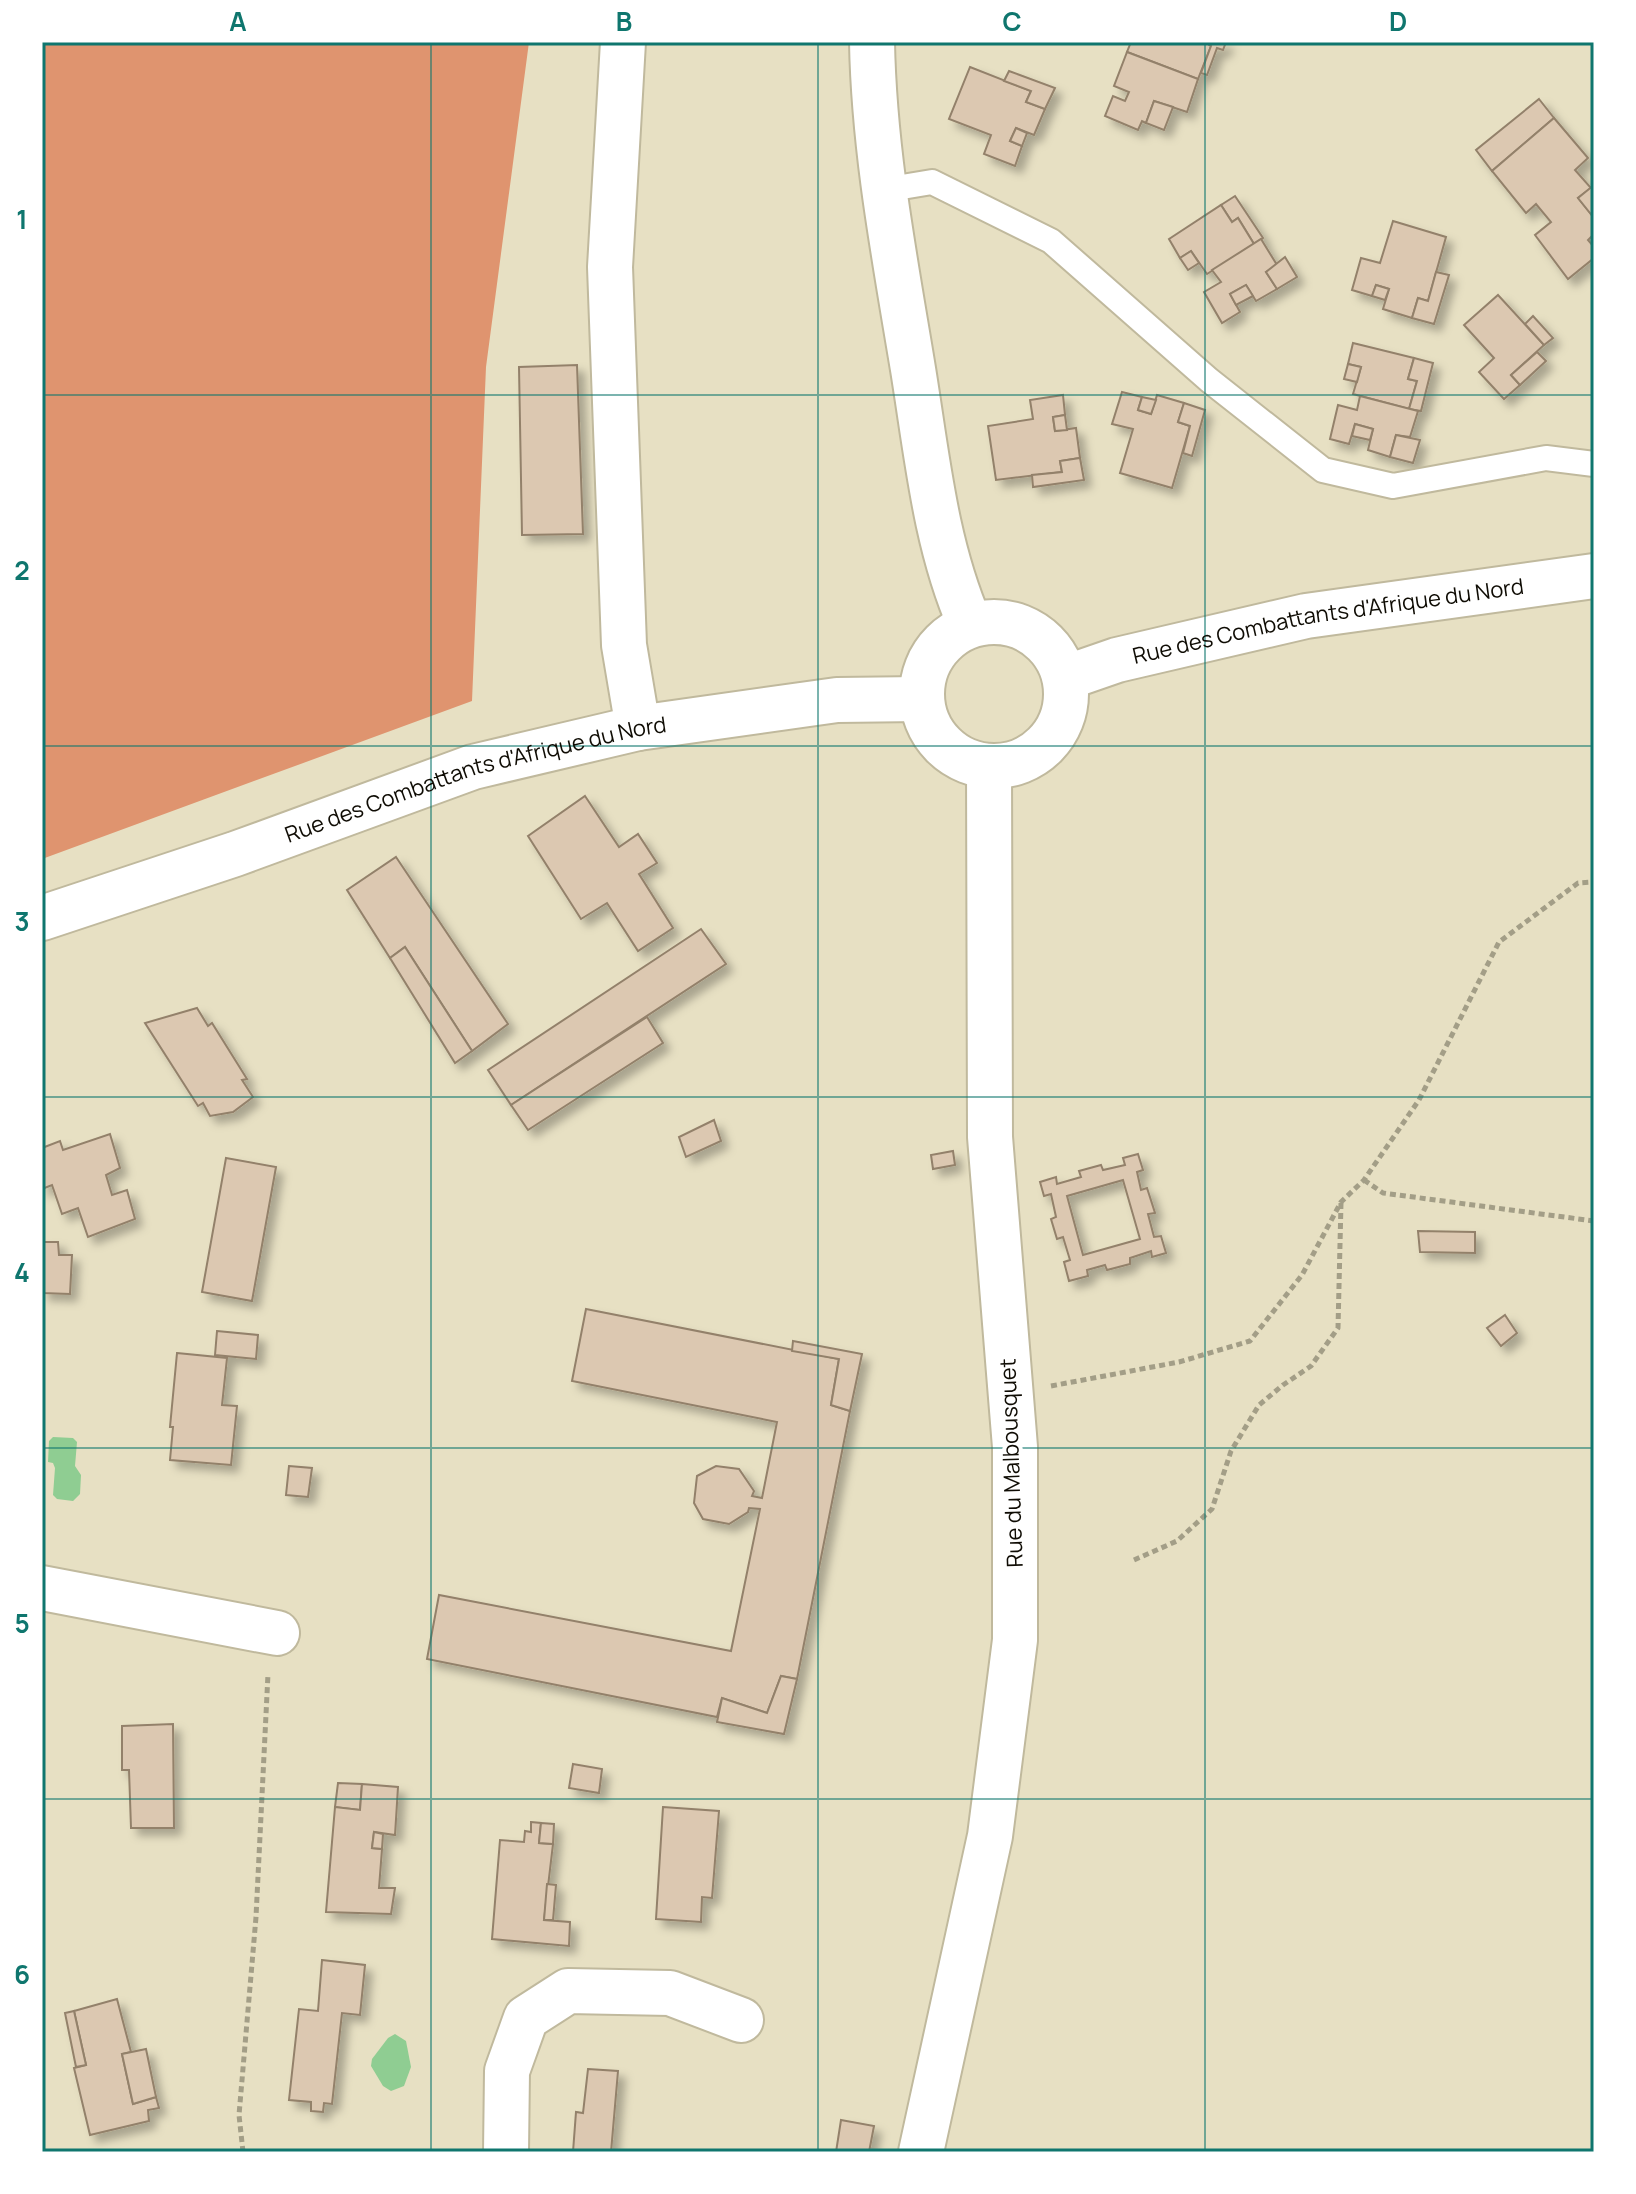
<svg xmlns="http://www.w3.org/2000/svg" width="1636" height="2194" font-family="Manrope,sans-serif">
  <defs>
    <filter id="shadow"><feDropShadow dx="7" dy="7" stdDeviation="4" flood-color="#0004"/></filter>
  </defs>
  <rect width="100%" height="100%" fill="#e7e0c3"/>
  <polygon fill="#df946f" points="42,42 529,42 486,367 472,701 42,859"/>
  <g fill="#8fcd92">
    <polygon points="53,1437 73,1438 77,1442 75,1466 81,1475 80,1494 73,1501 57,1499 53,1495 55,1468 53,1463 48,1462 49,1441"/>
    <polygon points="395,2034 406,2041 411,2067 404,2086 391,2091 383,2086 371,2066 372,2059 388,2038"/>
  </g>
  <g fill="#dcc8b1" stroke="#93816b" stroke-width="2" fill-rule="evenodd" filter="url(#shadow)">
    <polygon points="1131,42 1205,42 1211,46 1198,79 1127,52"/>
    <polygon points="1205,42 1226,42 1223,50 1217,48 1207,75 1201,73 1211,46"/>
    <polygon points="1127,52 1198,79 1187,112 1154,101 1146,123 1142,121 1138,130 1105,116 1113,96 1125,101 1129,92 1114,86"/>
    <polygon points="970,67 1031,91 1026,102 1045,109 1034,135 1016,128 1010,141 1022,146 1015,166 984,154 991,135 949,119"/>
    <polygon points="1009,71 1055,88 1045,109 1026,102 1031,91 1004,81"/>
    <polygon points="1539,99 1554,118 1492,171 1476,150"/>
    <polygon points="1154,101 1173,107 1164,130 1146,123"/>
    <polygon points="1554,118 1588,158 1575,170 1591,188 1578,198 1594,218 1594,234 1588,240 1594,247 1594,258 1568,279 1535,235 1551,222 1536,204 1526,213 1492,171"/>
    <polygon points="1016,128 1027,133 1022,146 1010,141"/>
    <polygon points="1594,185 1594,218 1578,198"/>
    <polygon points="1235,196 1263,238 1254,244 1238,218 1232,222 1221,205"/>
    <polygon points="1221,205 1232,222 1238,218 1254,244 1207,274 1191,251 1180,258 1169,239"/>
    <polygon points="1393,221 1446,237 1428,301 1418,298 1412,318 1383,309 1389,289 1376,285 1372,296 1352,290 1361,258 1380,263"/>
    <polygon points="1261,239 1277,265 1266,272 1277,289 1256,301 1246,285 1230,294 1240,312 1222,323 1204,292 1221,282 1212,270"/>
    <polygon points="1191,251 1199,263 1188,270 1180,258"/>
    <polygon points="1285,257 1297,277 1277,289 1266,272"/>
    <polygon points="1436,272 1449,275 1434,324 1412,318 1418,298 1428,301"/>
    <polygon points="1246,285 1253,296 1236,305 1230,294"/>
    <polygon points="1376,285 1389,289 1385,300 1372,296"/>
    <polygon points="1498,295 1544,345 1511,375 1520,385 1504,399 1479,372 1494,358 1464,325"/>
    <polygon points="1533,316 1553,338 1544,345 1525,324"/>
    <polygon points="1353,343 1414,358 1408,379 1417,381 1409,409 1353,394 1361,367 1348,364"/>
    <polygon points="1537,352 1546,361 1520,385 1511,375"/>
    <polygon points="1414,358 1433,363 1421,411 1409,409 1417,381 1408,379"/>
    <polygon points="1348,364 1361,367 1357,382 1344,379"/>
    <polygon points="577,365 583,534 522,535 519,367"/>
    <polygon points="1122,392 1142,397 1138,410 1151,414 1157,395 1184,403 1178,422 1190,426 1172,488 1120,473 1133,429 1112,424"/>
    <polygon points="1063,395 1065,415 1053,417 1055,431 1076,428 1080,458 1060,461 1062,472 996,480 988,426 1033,419 1030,400"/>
    <polygon points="1360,396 1418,411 1410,437 1396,435 1390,457 1368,450 1373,429 1355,424 1349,444 1330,439 1338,405 1357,410"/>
    <polygon points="1142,397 1156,400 1151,414 1138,410"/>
    <polygon points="1184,403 1205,410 1192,456 1183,453 1190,426 1178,422"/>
    <polygon points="1065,415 1067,430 1055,431 1053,417"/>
    <polygon points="1355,424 1373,429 1370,440 1352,436"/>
    <polygon points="1396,435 1420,440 1413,463 1390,457"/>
    <polygon points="1080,458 1084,480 1033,487 1032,475 1062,472 1060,461"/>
    <polygon points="585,796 619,847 638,834 657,863 639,874 673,928 638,951 607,903 581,919 528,836"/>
    <polygon points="396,857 508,1024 472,1051 405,947 390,958 347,890"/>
    <polygon points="701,929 726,964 511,1105 488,1070"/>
    <polygon points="405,947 472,1051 455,1063 390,958"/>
    <polygon points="197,1008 208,1026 212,1023 247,1079 242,1080 253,1097 233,1112 210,1116 203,1103 198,1106 145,1023"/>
    <polygon points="647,1017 663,1043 528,1130 511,1105"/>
    <polygon points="714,1120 721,1141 686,1157 679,1137"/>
    <polygon points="110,1134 120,1168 106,1175 112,1195 127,1190 135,1219 88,1237 78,1208 62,1214 52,1185 42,1189 42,1148 60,1141 63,1150"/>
    <polygon points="953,1151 955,1165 933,1169 931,1155"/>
    <path d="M1138,1154L1143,1170L1137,1172L1141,1190L1147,1188L1155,1213L1148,1214L1154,1237L1161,1236L1166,1253L1152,1257L1151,1251L1130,1258V1264L1107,1270L1105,1265L1087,1270L1088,1276L1069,1281L1064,1262L1070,1260L1063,1237L1057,1239L1051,1219L1056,1217L1051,1194L1044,1196L1040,1182L1056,1177L1057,1184L1081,1177L1079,1171L1101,1165L1103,1170L1125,1165L1123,1158ZM1123,1180L1140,1239L1083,1255L1067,1196Z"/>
    <polygon points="226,1158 276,1167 252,1301 202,1292"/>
    <polygon points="1418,1231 1475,1232 1475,1253 1420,1252"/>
    <polygon points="42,1242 58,1242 59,1255 72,1255 70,1294 42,1293"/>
    <polygon points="586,1309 839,1359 831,1405 850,1411 797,1679 781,1676 767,1713 722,1698 717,1717 427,1659 439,1595 731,1651 760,1509 749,1508 748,1512 729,1524 703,1519 694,1503 697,1476 716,1466 739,1469 754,1491 752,1496 762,1498 777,1422 572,1381"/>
    <polygon points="1505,1315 1517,1333 1501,1346 1487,1328"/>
    <polygon points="217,1331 258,1335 256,1359 215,1355"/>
    <polygon points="793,1341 862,1354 850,1411 831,1405 839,1359 792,1351"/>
    <polygon points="177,1353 227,1358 222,1405 237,1406 231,1465 170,1460 173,1427 170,1427"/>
    <polygon points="289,1466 312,1468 308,1497 286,1495"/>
    <polygon points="781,1676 797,1679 784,1734 717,1722 722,1698 767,1713"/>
    <polygon points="173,1724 174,1828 131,1828 129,1770 122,1770 122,1726"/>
    <polygon points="573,1764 602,1769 599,1793 569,1788"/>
    <polygon points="338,1783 362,1784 360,1810 335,1807"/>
    <polygon points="362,1784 398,1787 395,1835 374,1832 372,1848 382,1849 379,1888 395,1888 391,1914 326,1912 335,1807 360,1810"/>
    <polygon points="663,1807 719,1811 712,1898 702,1897 701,1922 656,1919"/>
    <polygon points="531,1822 541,1823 539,1843 553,1844 544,1920 570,1922 569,1946 492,1939 500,1840 524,1842 525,1831 531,1832"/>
    <polygon points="541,1823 554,1824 553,1844 539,1843"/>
    <polygon points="374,1832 383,1834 382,1849 372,1848"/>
    <polygon points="547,1884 556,1885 553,1920 544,1920"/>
    <polygon points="322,1960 365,1965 360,2015 342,2013 332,2104 324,2103 323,2112 311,2111 311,2102 289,2100 299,2009 318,2011"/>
    <polygon points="117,1999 131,2052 122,2054 133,2104 156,2097 159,2108 148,2110 149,2121 90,2135 74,2068 86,2065 74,2011"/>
    <polygon points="74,2011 86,2065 76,2067 65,2013"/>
    <polygon points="146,2049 156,2097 133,2104 122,2054"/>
    <polygon points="588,2069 618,2071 611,2152 573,2152 576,2112 583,2113"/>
    <polygon points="841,2120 874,2126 869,2152 836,2152"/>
  </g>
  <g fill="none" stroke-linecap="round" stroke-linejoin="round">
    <defs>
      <polyline id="lane" points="884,190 932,182 1051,241 1209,380 1323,470 1393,486 1546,458 1594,464"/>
      <g id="street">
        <polyline points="623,42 610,267 624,645 638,728"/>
        <path d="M872,42C874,152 895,260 913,369C927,455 935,544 970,624"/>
        <polyline points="42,1588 277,1633"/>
        <polyline points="506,2152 507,2071 526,2018 568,1991 670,1993 741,2020"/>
        <polyline points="921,2152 990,1836 1015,1640 1015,1447 990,1137 989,766"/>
      </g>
      <g id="secondary">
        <circle cx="994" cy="694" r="72"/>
        <path id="s1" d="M1065,678L1117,660L1306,616L1594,576"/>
        <path id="s2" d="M42,918L235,854L473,767L638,728L837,700L921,699"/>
      </g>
    </defs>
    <use href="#lane" stroke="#c0b99d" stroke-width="28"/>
    <use href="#street" stroke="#c0b99d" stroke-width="48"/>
    <use href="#secondary" stroke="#c0b99d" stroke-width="48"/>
    <g stroke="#a39e87" stroke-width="5" stroke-dasharray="6 4" stroke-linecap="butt">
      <polyline points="1364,1180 1383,1193 1594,1221"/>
      <polyline points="1051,1386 1179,1362 1250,1341 1302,1275 1341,1202 1364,1180 1419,1100 1499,942 1578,883 1594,882"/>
      <polyline points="1134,1560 1177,1541 1212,1509 1231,1451 1259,1405 1283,1385 1311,1366 1338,1328 1341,1203"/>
      <polyline points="243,2152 239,2115 256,1917 268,1674"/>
    </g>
    <use href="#lane" stroke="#fff" stroke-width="24"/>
    <use href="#street" stroke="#fff" stroke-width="44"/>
    <use href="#secondary" stroke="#fff" stroke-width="44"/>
  </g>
  <path fill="none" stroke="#0f766e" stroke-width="2" stroke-opacity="0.55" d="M431,42V2152M818,42V2152M1205,42V2152M42,395H1594M42,746H1594M42,1097H1594M42,1448H1594M42,1799H1594"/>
  <g text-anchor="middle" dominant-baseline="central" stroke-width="8" stroke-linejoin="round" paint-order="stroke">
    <g font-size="22" fill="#0f0c04" stroke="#fff">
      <text stroke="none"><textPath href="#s1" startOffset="270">Rue des Combattants d'Afrique du Nord</textPath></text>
      <text stroke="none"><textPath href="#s2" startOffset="456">Rue des Combattants d'Afrique du Nord</textPath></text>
      <text transform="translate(1011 1463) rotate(-92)">Rue du Malbousquet</text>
    </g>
  </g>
  <rect width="1636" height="2194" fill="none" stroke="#ffffff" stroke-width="88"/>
  <rect x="44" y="44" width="1548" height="2106" fill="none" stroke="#0f766e" stroke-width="3"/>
  <g font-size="26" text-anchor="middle" font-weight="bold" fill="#0f766e">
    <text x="238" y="31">A</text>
    <text x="624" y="31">B</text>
    <text x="1012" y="31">C</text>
    <text x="1398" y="31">D</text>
    <text x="22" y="229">1</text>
    <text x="22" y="580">2</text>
    <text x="22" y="931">3</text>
    <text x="22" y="1282">4</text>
    <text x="22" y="1633">5</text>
    <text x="22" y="1984">6</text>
  </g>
</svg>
